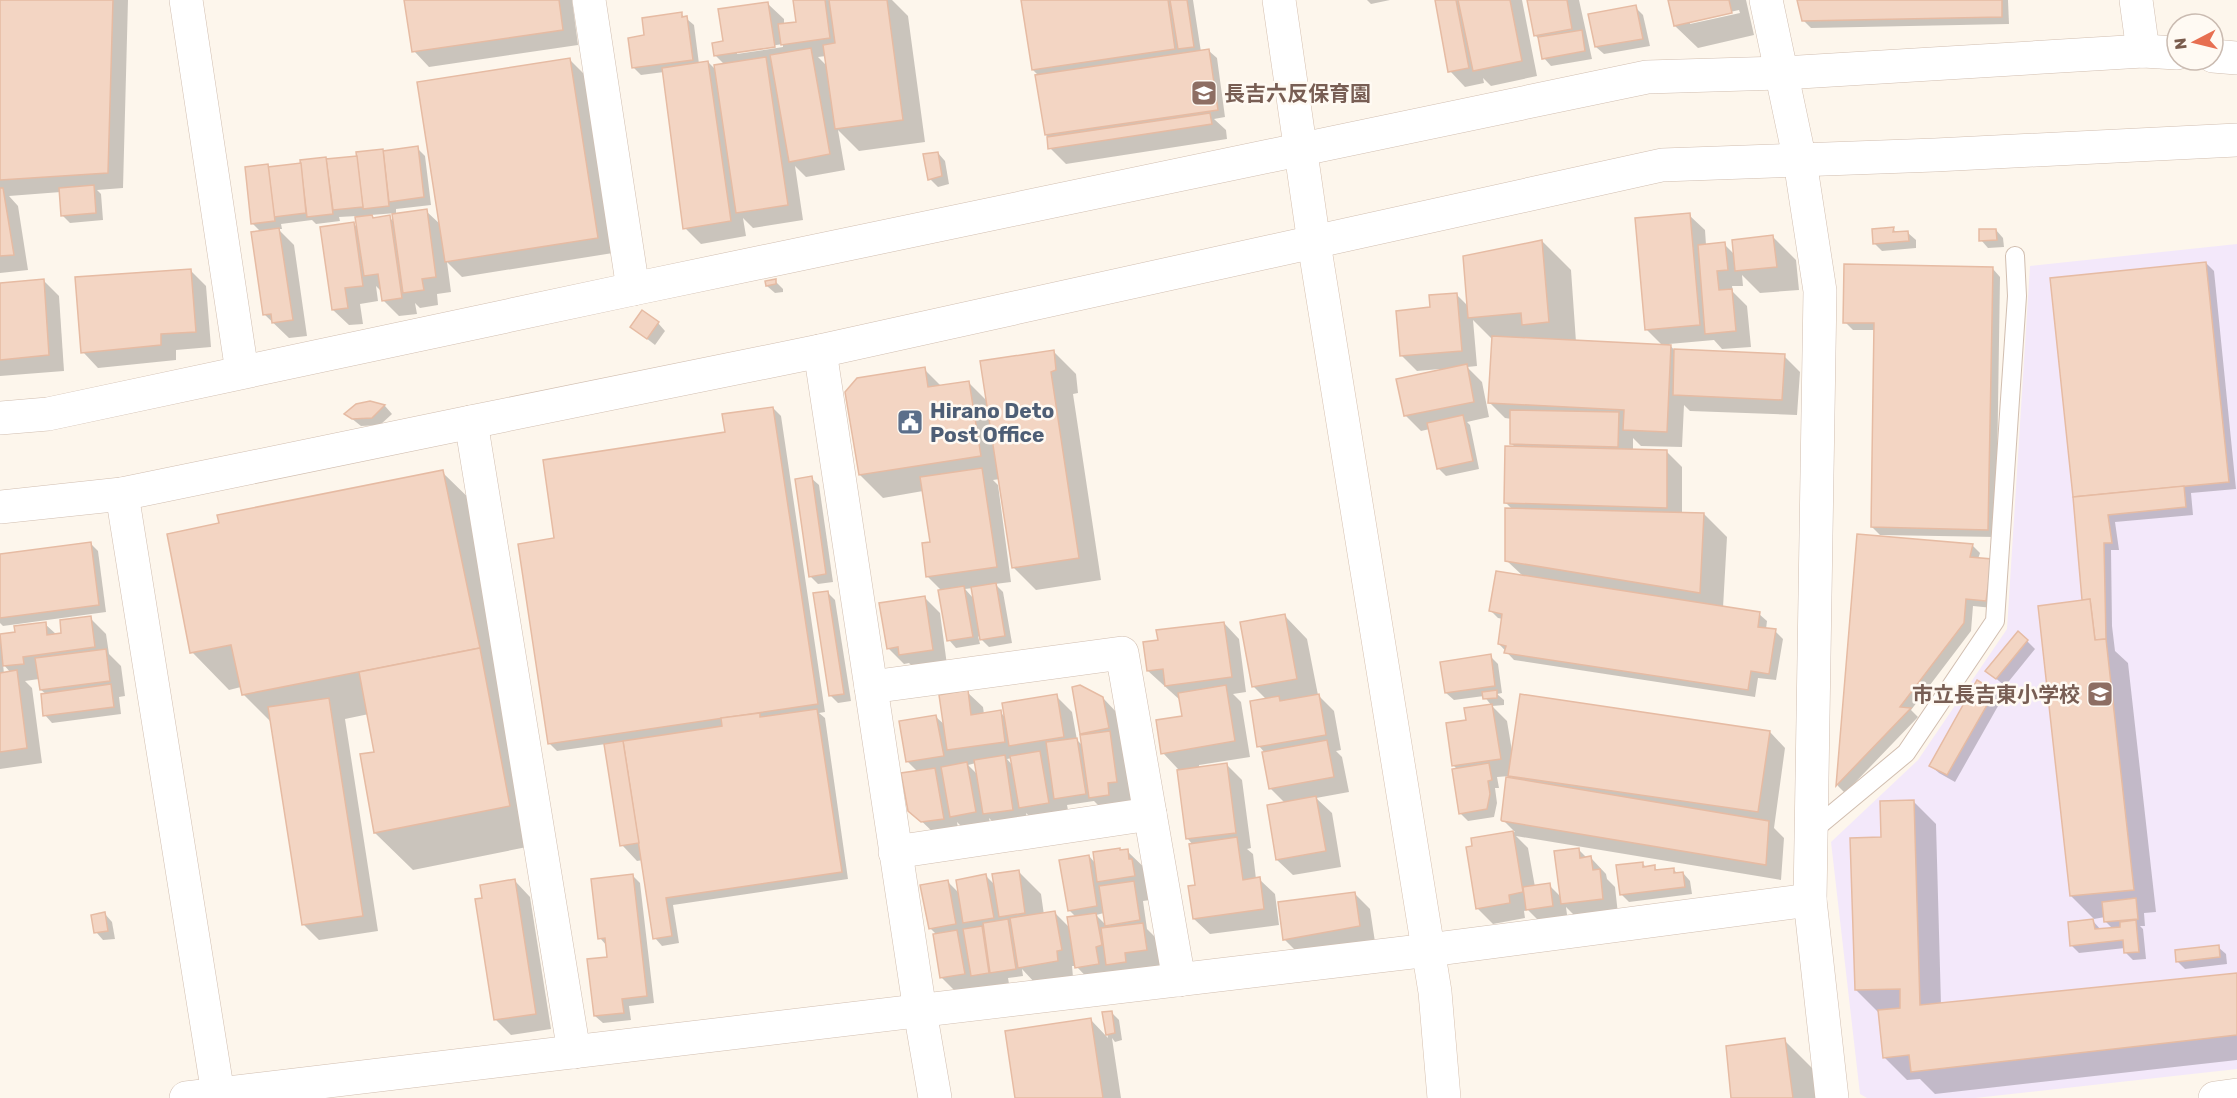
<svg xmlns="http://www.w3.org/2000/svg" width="2237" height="1098" font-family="Rubik,'Noto Sans JP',sans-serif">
  <rect width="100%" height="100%" fill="#fdf6ec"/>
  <polygon fill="#f3e8fa" points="2237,244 2237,1069 1975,1098 1867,1098 1860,1094 1831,842 1918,760 2007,629 2030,266"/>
  <g fill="#0003" fill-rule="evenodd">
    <polygon points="0,0 128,0 123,188 97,190 101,194 103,220 70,223 62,215 61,192 9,196 18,206 28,270 0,273"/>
    <polygon points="406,0 572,0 578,45 429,67 414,51"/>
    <path d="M795,0H892L908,16L925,142L859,151L838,130L845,170L806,177L795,166L803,220L753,228L743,218L746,236L701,244L685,228L664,72L641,75L634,68L646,36L681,14L694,25L699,64L708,62L716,70L725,65L715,55L725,42L768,4L784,19V25L798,23ZM783,44V47L737,54V51ZM826,56L828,67L818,57Z"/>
    <polygon points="1023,0 1193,0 1201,52 1209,51 1217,58 1225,117 1214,119 1226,130 1227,139 1066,164 1050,148 1048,137 1046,135 1039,76 1033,70"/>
    <polygon points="1367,0 1390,0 1371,4"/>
    <polygon points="1436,0 1522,0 1537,76 1491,86 1483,78 1484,83 1465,87 1450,71"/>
    <polygon points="1528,0 1579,0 1592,59 1551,66 1544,58 1540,40 1535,35"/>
    <path d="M1670,0H1746L1754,35L1698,48L1675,26ZM1739,10L1740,13L1690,24V21Z"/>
    <polygon points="1799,0 2008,0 2009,24 1811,28 1804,21"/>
    <polygon points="1635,7 1643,15 1650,46 1604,54 1596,47"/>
    <path d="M569,59L585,75L613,253L462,277L447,262L451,292L437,294L438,305L420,308L415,303L417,314L399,316L384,301L381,291L376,286L378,301L360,304L363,324L349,325L333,310L353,223L359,229L357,216L339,217L340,221L316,224L312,220L281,224L282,229H278L294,245L307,336L289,338L264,314L261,232L253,224L246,168L302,164L325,158L328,161L417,148L425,156L431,205L396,209V215L426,211L441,225ZM396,213L394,222L389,217L375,219L371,215Z"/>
    <polygon points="938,153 945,161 949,184 938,187 930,179"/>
    <polygon points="1689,215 1705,230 1706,245 1724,244 1735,255 1773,237 1796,260 1799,290 1760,293 1742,275 1743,286 1732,286 1733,292 1747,306 1751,347 1722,349 1714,340 1669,344 1675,351 1784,356 1800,372 1797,415 1690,411 1684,405 1682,447 1641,446 1633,438 1633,450 1666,451 1682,467 1682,514 1704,514 1727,537 1723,608 1759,614 1767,621 1766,629 1775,631 1783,639 1776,680 1758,678 1755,697 1514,660 1499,644 1503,619 1498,618 1491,611 1523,576 1507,561 1513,510 1505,502 1516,448 1511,443 1512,419 1505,418 1490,403 1493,340 1473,320 1477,366 1467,367 1482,382 1489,417 1467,422 1470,425 1479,469 1446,476 1438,468 1430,429 1421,431 1405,415 1440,371 1440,369 1417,371 1401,355 1432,309 1456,294 1469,307 1542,241 1571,270 1576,342 1663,346 1646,329"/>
    <polygon points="1893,229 1898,234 1908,233 1916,240 1916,248 1882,251 1874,243"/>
    <polygon points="1996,230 2003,238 2004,247 1988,248 1981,240"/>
    <polygon points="2206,263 2214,271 2236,489 2191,493 2193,515 2115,522 2119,550 2111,550 2112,626 2115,651 2128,663 2156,912 2144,913 2145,926 2140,926 2143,929 2146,959 2133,960 2126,953 2125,948 2079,953 2071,945 2093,921 2101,930 2113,929 2105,921 2105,917 2094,919 2071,896 2086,601 2084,599 2052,279"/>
    <polygon points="1993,269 2000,277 1996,537 1880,535 1872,527 1876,330 1853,330 1845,322"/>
    <polygon points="190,270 206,286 211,347 176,350 176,360 98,368 83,352"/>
    <polygon points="43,280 59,296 64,371 0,376 0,284"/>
    <polygon points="775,281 783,289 783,292 775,293 767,286"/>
    <polygon points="658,323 665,331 655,345 632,327"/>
    <path d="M1053,351L1076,374L1078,393L1073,394L1101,580L1036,590L1013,567L1000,479L993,480L998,485L1011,582L995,584L1003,592L1012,643L989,647L978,636L980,644L956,648L949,640L942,591L928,577L931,544L923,491L883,498L860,475L924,369L942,387L968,382L988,402ZM973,588L974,599L965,589Z"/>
    <polygon points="374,402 385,406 392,414 380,425 361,426 346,414 363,403"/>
    <polygon points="773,408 781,416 825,712 819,713 825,718 848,879 673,905 679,943 662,946 655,938 643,860 637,861 622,845 606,744 557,751 549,743 556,540 727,433"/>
    <polygon points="442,472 480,509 547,843 413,870 375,833 376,753 369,714 345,719 378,931 319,940 304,925 272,723 243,694 241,687 229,690 192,652"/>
    <polygon points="811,478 819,485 833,582 818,584 810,576"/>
    <polygon points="1858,536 1972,545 1980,553 1978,559 1991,560 1993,608 1973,606 1971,631 1911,710 1918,717 1845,793 1838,786"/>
    <polygon points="90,543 98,551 106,612 3,626 0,623 0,556"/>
    <polygon points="827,592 835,600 851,701 838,703 830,695"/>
    <polygon points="924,597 940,613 947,665 916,670 909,663 904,664 888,648"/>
    <polygon points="1285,616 1307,639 1318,695 1334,711 1341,750 1336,751 1342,757 1349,792 1316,798 1332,813 1341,867 1293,875 1277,860 1285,803 1270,788 1265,753 1259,746 1267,700 1253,686"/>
    <path d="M90,618L106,634L109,654L121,666L125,696L119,697L121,714L52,723L45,715L46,694L41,690L39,679L25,681L32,688L42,763L0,769V635L17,633L45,624L57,635L63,634ZM3,664L11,673L4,674Z"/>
    <polygon points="1224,623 1239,639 1246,692 1233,694 1241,702 1250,757 1199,765 1199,768 1226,764 1242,780 1251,848 1247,849 1253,854 1256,879 1259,879 1275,894 1279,925 1210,934 1194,919 1196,886 1193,845 1188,839 1178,769 1163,753 1184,717 1181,701 1148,671 1159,641"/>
    <polygon points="2027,641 2035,649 2005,686 1987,671"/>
    <polygon points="1490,656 1498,664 1502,693 1497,694 1504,700 1504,705 1492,706 1507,721 1512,751 1770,732 1785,748 1774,828 1784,838 1781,880 1516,836 1528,848 1535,887 1549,885 1561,897 1579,850 1587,858 1591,858 1606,874 1607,879 1615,887 1618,914 1578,919 1566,907 1568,922 1543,925 1528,910 1524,911 1525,918 1493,924 1477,908 1472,839 1515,832 1502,819 1514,780 1510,776 1497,777 1499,788 1495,788 1497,803 1494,817 1468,821 1460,813 1457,769 1454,766 1468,721 1491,705 1484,696 1454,700 1446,693"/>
    <path d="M967,692L983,707L984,714L1000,712L1006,718L1056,696L1072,712L1077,740L1083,746L1085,736L1082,733L1103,698L1119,715L1124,744H1121L1132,756L1139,804L1113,820L1094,801L1067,805L1071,825L1044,830L1026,813L1028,825L1000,829L989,818L991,827L967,832L957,822L959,834L938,837L910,810L918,772L908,762L936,717L945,725ZM1012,758L1013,766L1007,759ZM976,763L978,775L968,765Z"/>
    <polygon points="1994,692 2002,699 1955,782 1939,773 1931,766"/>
    <polygon points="1913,801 1936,824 1941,1005 2237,974 2237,1060 1935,1094 1920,1079 1907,1080 1884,1057 1879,1013 1856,990 1883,838"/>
    <path d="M1127,851L1150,873L1157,899L1143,901L1147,929L1165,947L1169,972L1099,990L1076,966H1072L1073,977L1035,983L1022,969L1023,976L1008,978L1011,995L964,1000L941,977L937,935L930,928L947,881L960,894L986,876L995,885L1018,871L1041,894L1044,915L1055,913L1070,928L1076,917L1069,910L1089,856L1096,864ZM1104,913L1106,925L1096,915Z"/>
    <polygon points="1642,863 1647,868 1654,867 1658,871 1673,869 1678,874 1683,873 1690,881 1692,894 1629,902 1621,894"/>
    <polygon points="632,875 640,883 654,1003 629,1006 631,1020 603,1023 595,1016 609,959 607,946 600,938"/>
    <polygon points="515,881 530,897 551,1029 511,1035 495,1019 484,899"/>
    <polygon points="1354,893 1370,909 1375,942 1300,955 1284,939"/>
    <polygon points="105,914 112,922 115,939 103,940 96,932"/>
    <polygon points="2218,947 2226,954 2227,964 2185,969 2178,962"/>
    <polygon points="1111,1012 1119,1020 1122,1040 1115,1042 1112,1038 1121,1098 1017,1098 1090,1019 1108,1038 1104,1014"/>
    <polygon points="1784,1040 1821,1077 1824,1098 1732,1098"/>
  </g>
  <g fill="#f3d5c3" stroke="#e6bba3" stroke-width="1.5">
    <polygon points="0,0 113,0 108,173 0,180"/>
    <polygon points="404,0 559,0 563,30 412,52"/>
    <polygon points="793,0 825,0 830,38 781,45 778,24 796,22"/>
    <polygon points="829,0 887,0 903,120 835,129 823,45 835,43"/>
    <polygon points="1021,0 1168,0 1175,49 1032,70"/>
    <polygon points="1170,0 1187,0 1194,47 1178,49"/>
    <polygon points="1435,0 1456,0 1469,68 1448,72"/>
    <polygon points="1458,0 1510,0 1522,61 1473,71"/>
    <polygon points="1527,0 1567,0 1572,29 1534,36"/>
    <polygon points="1668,0 1729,0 1732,13 1674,26"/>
    <polygon points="1797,0 2002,0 2002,17 1802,21"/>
    <polygon points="768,2 775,47 714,56 712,43 723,41 718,9"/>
    <polygon points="1636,5 1643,39 1595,47 1588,14"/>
    <polygon points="682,12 682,17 687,16 693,60 632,68 628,38 644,35 642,18"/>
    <polygon points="1582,30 1585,51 1542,59 1538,37"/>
    <polygon points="811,48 830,154 789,162 770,55"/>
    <polygon points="1209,49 1218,110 1045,135 1035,75"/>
    <polygon points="766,57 788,205 736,213 714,65"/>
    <polygon points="570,58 598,238 445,262 417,82"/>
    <polygon points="708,61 731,221 683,229 662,68"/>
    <polygon points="1210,113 1212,124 1048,149 1047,137"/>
    <polygon points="418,146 424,197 389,202 383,151"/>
    <polygon points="383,149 389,206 363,209 356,152"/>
    <polygon points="938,152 942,176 928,180 923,154"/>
    <polygon points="357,156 363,207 333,210 326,159"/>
    <polygon points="326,157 333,214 307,217 300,160"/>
    <polygon points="301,163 306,213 274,217 268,167"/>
    <polygon points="268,164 275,221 251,224 245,167"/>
    <polygon points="94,185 96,213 61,216 59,188"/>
    <polygon points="0,188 3,188 14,255 0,256"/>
    <polygon points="427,209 436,277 422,279 424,290 403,293 392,214"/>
    <polygon points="1690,213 1700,325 1645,330 1635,218"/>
    <polygon points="372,215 373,218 390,215 402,298 382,301 378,274 364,276 355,217"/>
    <polygon points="354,222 363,286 345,288 348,308 332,310 320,227"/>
    <polygon points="1894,227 1893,232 1908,231 1909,241 1873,244 1872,229"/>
    <polygon points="279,228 293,320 272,323 271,314 263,315 251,232"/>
    <polygon points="1979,229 1996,229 1997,240 1979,241"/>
    <polygon points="1773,235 1777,267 1735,271 1732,240"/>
    <polygon points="1542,240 1549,322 1522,325 1521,313 1468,318 1463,256"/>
    <polygon points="1725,242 1728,270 1717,271 1719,290 1732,289 1736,331 1705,334 1698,245"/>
    <polygon points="2206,262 2229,482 2073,497 2050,278"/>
    <polygon points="1844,264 1993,267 1988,530 1871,527 1874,323 1843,323"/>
    <polygon points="191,269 196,332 161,334 161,345 81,353 75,277"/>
    <polygon points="44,279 49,355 0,360 0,283"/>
    <polygon points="776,279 776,284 766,286 765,281"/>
    <polygon points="1457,293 1462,351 1400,356 1396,311 1430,307 1429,295"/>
    <polygon points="642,310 659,322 647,339 630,327"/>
    <polygon points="1492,336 1671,345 1667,432 1623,430 1624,410 1488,403"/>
    <polygon points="1674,349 1785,354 1782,400 1673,395"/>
    <polygon points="1054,350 1056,370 1051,372 1079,558 1012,568 980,361"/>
    <polygon points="1467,364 1474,402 1404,416 1396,379"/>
    <polygon points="925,367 928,387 969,381 981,456 859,475 845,392 857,378"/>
    <polygon points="370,401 385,405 372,418 352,419 344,414 356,404"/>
    <polygon points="773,407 818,704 548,744 518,544 554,538 543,460 725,432 722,414"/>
    <polygon points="1510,410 1619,412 1618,447 1510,444"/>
    <polygon points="1463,415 1473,461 1437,469 1427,423"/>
    <polygon points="1505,446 1667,450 1667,508 1504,503"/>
    <polygon points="982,468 997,567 926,577 922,543 930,542 920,477"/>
    <polygon points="443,470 480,648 242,695 231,645 190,653 167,534 219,523 217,515"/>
    <polygon points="812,476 826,574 809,577 795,479"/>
    <polygon points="2184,486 2186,507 2108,515 2112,543 2104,543 2106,639 2095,640 2090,599 2082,600 2073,497"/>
    <polygon points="1505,508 1704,513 1700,593 1505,561"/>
    <polygon points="1857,534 1973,544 1970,557 1992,559 1986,601 1966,599 1964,623 1900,707 1911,708 1836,786"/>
    <polygon points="91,542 99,605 0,618 0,554"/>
    <polygon points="1496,571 1760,612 1758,627 1776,629 1769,674 1751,671 1748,690 1504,653 1506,646 1498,644 1502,614 1489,611"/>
    <polygon points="996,583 1005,636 980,640 971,587"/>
    <polygon points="964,586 973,637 947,641 938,590"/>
    <polygon points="828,591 844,694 829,696 813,593"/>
    <polygon points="925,596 933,650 899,655 898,647 887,649 879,603"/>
    <polygon points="2090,599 2095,640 2106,639 2134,890 2070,896 2038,606"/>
    <polygon points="1285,614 1297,679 1252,687 1240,622"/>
    <polygon points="91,616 95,647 23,657 24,664 3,666 0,634 15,632 14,626 46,622 47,635 61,633 60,620"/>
    <polygon points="1224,622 1232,677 1165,686 1163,669 1147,671 1143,642 1158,640 1156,630"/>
    <polygon points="2018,631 2028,640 1996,679 1985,671"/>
    <polygon points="480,648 510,806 374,833 360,754 374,752 359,672"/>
    <polygon points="106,649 110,681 40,690 35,658"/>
    <polygon points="1491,654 1495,686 1445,693 1440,662"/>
    <polygon points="17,670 27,748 0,752 0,673"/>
    <polygon points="1977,680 1995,691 1947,775 1929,766"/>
    <polygon points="111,684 114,707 43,716 41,694"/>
    <polygon points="1080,685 1103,697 1109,728 1080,734 1072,687"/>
    <polygon points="1226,685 1235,741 1161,754 1156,720 1182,716 1178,693"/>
    <polygon points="968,690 971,715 1001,710 1005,742 947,750 939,695"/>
    <polygon points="1497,690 1497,698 1483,699 1482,692"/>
    <polygon points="1057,694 1064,737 1009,746 1002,703"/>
    <polygon points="1319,694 1326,735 1257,747 1250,701 1279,696 1280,701"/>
    <polygon points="1520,694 1770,731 1758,812 1508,776"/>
    <polygon points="329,698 363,916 302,925 268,707"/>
    <polygon points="1492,704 1501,759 1452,766 1446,723 1466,720 1464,708"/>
    <polygon points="817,709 842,872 666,898 672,936 653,939 623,741 722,726 721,718 760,713 760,717"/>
    <polygon points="936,715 944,756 906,762 899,721"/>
    <polygon points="1110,731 1117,782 1108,783 1109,795 1089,798 1080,735"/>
    <polygon points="1077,738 1086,794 1054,799 1046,742"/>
    <polygon points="1327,740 1334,777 1269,789 1262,752"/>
    <polygon points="623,741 639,843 620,846 604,744"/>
    <polygon points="1040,751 1049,803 1019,808 1010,756"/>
    <polygon points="1005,755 1013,810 983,814 974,760"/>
    <polygon points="967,762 976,812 950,817 941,767"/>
    <polygon points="1227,763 1236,833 1186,839 1177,770"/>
    <polygon points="1489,763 1492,780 1488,781 1490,794 1487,809 1459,814 1452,769"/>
    <polygon points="935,768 944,819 921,822 908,811 901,773"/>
    <polygon points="1506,777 1769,821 1766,865 1502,821 1501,820"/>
    <polygon points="1316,796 1326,851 1276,860 1267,805"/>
    <polygon points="1914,800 1920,1005 2237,973 2237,1035 1911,1072 1909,1055 1883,1058 1878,1010 1900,1008 1900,989 1855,990 1850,838 1881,837 1880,801"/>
    <polygon points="1513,831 1523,892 1509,895 1510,903 1476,909 1466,847 1472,846 1471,838"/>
    <polygon points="1237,837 1243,880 1260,877 1264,909 1193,919 1188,886 1195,885 1189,844"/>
    <polygon points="1120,848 1120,850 1128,849 1129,859 1132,859 1135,876 1097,882 1093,852"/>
    <polygon points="1579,848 1580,858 1591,856 1593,870 1600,869 1603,899 1561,904 1554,851"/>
    <polygon points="1089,855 1097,906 1068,911 1059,860"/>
    <polygon points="1643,862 1643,867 1655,865 1655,870 1674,868 1674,873 1683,872 1685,887 1620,895 1616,865"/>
    <polygon points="1019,870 1025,913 999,917 992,874"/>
    <polygon points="633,874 647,996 622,999 624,1013 594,1016 587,959 607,957 605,938 598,939 591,879"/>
    <polygon points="986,874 994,918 963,923 956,880"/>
    <polygon points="515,879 536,1014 494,1020 475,899 482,898 480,885"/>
    <polygon points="948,880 956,924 929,929 920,885"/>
    <polygon points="1134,881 1140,920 1105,926 1099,886"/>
    <polygon points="1550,883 1553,906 1526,910 1523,887"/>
    <polygon points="1355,892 1360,926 1283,940 1278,902"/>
    <polygon points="2136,898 2138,919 2104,922 2102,902"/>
    <polygon points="1055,911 1062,950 1057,951 1058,961 1018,968 1010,918"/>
    <polygon points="105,912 108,931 94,933 91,915"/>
    <polygon points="1096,913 1102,945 1096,947 1099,964 1075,968 1067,917"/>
    <polygon points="1008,919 1016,969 990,973 983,923"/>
    <polygon points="2093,919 2095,929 2120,927 2120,922 2136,920 2139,952 2124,953 2123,940 2070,946 2068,922"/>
    <polygon points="1143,923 1147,950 1125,953 1126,962 1106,965 1101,928"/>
    <polygon points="982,926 989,973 971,976 963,929"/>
    <polygon points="957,930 965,974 940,978 933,934"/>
    <polygon points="2219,945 2220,957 2176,962 2175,950"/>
    <polygon points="1112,1011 1115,1033 1106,1035 1102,1012"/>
    <polygon points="1091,1018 1103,1098 1015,1098 1005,1031"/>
    <polygon points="1785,1038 1793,1098 1731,1098 1726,1046"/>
  </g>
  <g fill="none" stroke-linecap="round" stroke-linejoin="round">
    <defs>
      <polyline id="lane" points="1812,831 1906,753 1995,621 2017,296 2015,256"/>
      <g id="street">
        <polyline points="186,0 242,372"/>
        <polyline points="589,0 633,289"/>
        <polyline points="1766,0 1800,161 1820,291 1810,900 1832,1098"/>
        <polyline points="2136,0 2143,51"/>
        <polyline points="2213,56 2237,58"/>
        <polyline points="820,351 920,1011 935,1098"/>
        <polyline points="0,418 48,414 633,289 1647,77 1783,73 2143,51 2177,53"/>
        <polyline points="471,422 574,1052"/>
        <polyline points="122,494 218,1094"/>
        <polyline points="0,507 122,494 471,422 820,351 1662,165 1935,155 2237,140"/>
        <polyline points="871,687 1122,653 1179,980"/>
        <polyline points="895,852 1150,814"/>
        <polyline points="186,1098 1429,950 1810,900"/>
        <polyline points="2215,1098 2237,1095"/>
      </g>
      <polyline id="secondary" points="1279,0 1314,243 1435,992 1444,1098"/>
    </defs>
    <use href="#lane" stroke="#d1beb0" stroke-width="20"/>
    <use href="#street" stroke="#d1beb0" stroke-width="34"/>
    <use href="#secondary" stroke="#d6c0b0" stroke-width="34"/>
    <use href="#lane" stroke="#fff" stroke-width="18"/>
    <use href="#street" stroke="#fff" stroke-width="33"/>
    <use href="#secondary" stroke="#fff" stroke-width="33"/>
  </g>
  <defs>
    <symbol id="school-square" viewBox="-11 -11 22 22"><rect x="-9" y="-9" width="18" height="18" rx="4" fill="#8d6e63" stroke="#fffaf3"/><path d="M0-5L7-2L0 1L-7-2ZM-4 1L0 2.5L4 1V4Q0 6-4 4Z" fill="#fff"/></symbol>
    <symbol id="civic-square" viewBox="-11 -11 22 22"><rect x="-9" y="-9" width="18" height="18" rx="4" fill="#5c6f8a" stroke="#fffaf3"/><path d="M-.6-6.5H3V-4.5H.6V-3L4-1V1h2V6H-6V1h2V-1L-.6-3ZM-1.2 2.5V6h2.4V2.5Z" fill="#fff"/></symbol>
  </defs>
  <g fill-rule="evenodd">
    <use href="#school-square" x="1189" y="78" width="30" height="30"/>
    <use href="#civic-square" x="895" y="407" width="30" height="30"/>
    <use href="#school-square" x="2085" y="679" width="30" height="30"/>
  </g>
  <g text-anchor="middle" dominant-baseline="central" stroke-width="5" stroke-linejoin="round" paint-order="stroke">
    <g font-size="21" font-weight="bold" fill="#785e54" stroke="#fffaf3" text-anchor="start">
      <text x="1224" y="93">長吉六反保育園</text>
      <text x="2080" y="694" text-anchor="end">市立長吉東小学校</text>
    </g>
    <g font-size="21" font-weight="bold" fill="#4e5e75" stroke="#fffaf3" text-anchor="start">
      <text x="930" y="410">Hirano Deto<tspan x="930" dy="24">Post Office</tspan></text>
    </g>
  </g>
  <g transform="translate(2195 42) rotate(263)"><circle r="28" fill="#fffaf3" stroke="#cabbb1" stroke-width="1.5"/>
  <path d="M0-4.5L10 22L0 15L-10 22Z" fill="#e76f51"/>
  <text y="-9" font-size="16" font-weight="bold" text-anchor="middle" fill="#7a5c4d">N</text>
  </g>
</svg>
